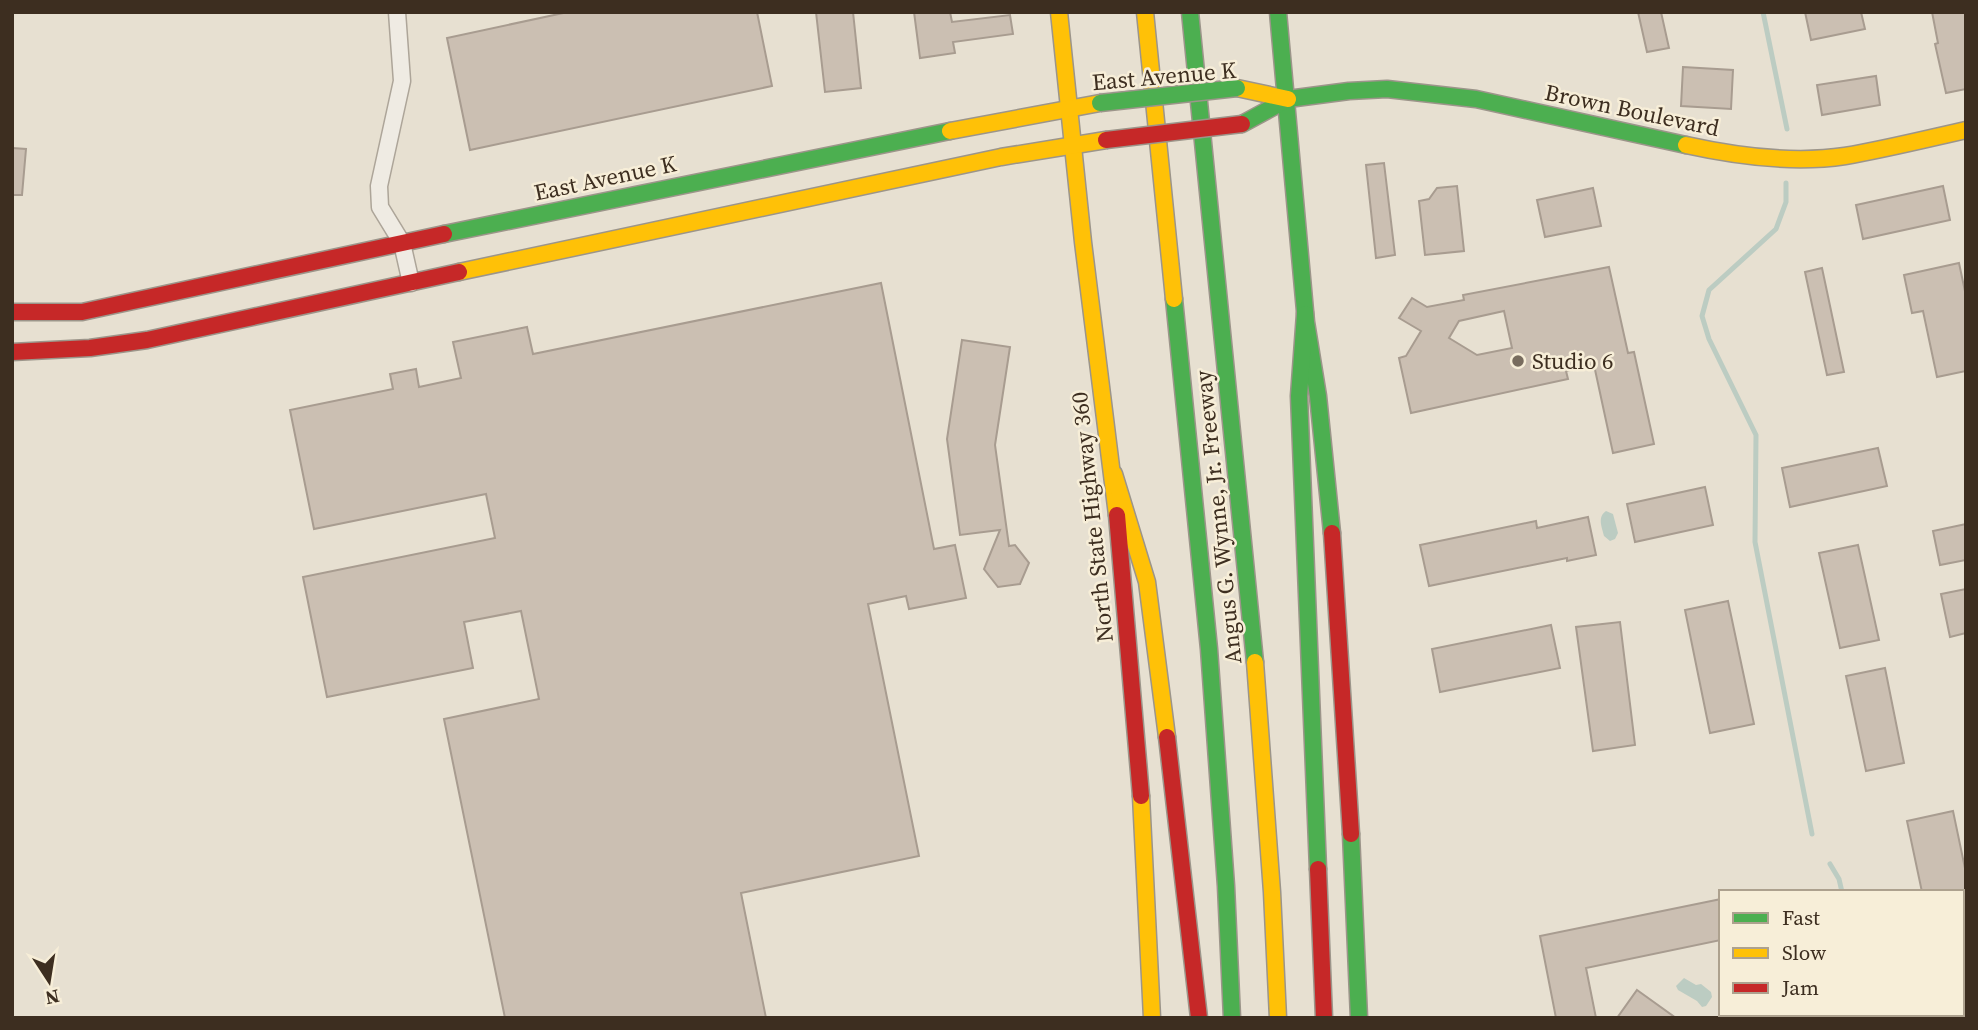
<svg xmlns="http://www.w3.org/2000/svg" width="1978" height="1030" font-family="'Source Serif 4',serif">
  <rect width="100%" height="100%" fill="#e7e0d1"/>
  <g fill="#bcccc2">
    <path d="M1606,511L1613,514L1618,533L1615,539L1610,541L1604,536C1602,527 1597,517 1606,511Z"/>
    <polygon points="1684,978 1696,985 1701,984 1711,992 1712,997 1706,1006 1702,1007 1697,1001 1678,990 1676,986"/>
  </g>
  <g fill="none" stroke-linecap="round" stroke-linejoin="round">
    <g stroke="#bcccc2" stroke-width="5">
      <polyline points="1763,12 1787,129"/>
      <polyline points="1786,183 1786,202 1776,229 1709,290 1702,316 1709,339 1756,435 1755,542 1812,834"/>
      <polyline points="1830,864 1839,879 1842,892"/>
      <polyline points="1866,1014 1866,1018"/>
    </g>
  </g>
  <g fill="#cbbfb2" stroke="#a89c90" stroke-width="2" fill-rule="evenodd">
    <polygon points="568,12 757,12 772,86 470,150 447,38"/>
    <polygon points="816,12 853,12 861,88 825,92"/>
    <polygon points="914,12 950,12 952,22 1010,15 1013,34 953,42 955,53 920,58"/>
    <polygon points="1638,12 1661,12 1669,48 1647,52"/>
    <polygon points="1805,12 1861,12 1865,29 1811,40"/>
    <polygon points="1932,12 1966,12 1966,89 1946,93 1935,44 1938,43"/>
    <polygon points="1683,67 1733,70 1731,109 1681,106"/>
    <polygon points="1876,76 1880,105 1822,115 1817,85"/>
    <polygon points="12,148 26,149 22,195 12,195"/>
    <polygon points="1384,163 1395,255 1376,258 1366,165"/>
    <polygon points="1457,186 1464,251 1425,255 1419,201 1429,199 1437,188"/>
    <polygon points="1943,186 1950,220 1863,239 1856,205"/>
    <polygon points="1593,188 1601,226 1545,237 1537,200"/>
    <polygon points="1959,263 1966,296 1966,371 1937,377 1923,311 1912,313 1904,275"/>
    <path d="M1609,267L1628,353L1634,352L1654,444L1613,453L1594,365L1566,371L1568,379L1411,413L1399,358L1406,356L1421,331L1399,318L1412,298L1427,307L1464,300L1463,295ZM1504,311L1512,348L1477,355L1449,338L1459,321Z"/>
    <polygon points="1822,268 1844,372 1827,375 1805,272"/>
    <polygon points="881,283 934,549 955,545 966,598 909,609 906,596 868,604 919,856 741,893 766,1018 505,1018 444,719 539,699 521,611 464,622 473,668 327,697 303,577 495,538 486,494 314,529 290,410 393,389 390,374 416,369 419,387 461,378 453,342 527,327 533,354"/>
    <polygon points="962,340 1010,347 995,445 1009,546 1015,545 1029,563 1020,584 998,587 984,569 1000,530 960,535 947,439"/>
    <polygon points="1878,448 1887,486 1790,507 1782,468"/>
    <polygon points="1705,487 1713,525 1635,542 1627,504"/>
    <polygon points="1588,517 1596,555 1567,561 1567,558 1429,586 1420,545 1536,521 1537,528"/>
    <polygon points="1966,524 1966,560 1940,565 1933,531"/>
    <polygon points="1858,545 1879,640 1840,648 1819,553"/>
    <polygon points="1966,589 1966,633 1950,637 1941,594"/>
    <polygon points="1728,601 1754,724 1710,733 1685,610"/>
    <polygon points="1620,622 1635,745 1593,751 1576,627"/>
    <polygon points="1551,625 1560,668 1440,692 1432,649"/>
    <polygon points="1885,668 1904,763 1866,771 1846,676"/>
    <polygon points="1953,811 1966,873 1966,892 1922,892 1907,821"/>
    <polygon points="1721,899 1721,940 1586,968 1596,1018 1556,1018 1540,936"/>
    <polygon points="1637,990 1676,1018 1617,1018"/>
  </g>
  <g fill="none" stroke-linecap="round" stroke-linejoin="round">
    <defs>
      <polyline id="street" points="397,12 402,81 379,186 380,207 402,243 411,283"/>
      <g id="fast">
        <polyline points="1190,12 1255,662"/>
        <polyline points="1278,12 1306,322 1318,396 1332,533"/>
        <polyline points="1242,124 1288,99 1349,91 1387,89 1476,99 1686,145"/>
        <polyline points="444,234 950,131"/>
        <polyline points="1174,299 1209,649 1226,886 1232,1018"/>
        <polyline points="1305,314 1299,396 1318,869"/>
        <polyline points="1351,834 1359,1018"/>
      </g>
      <g id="slow">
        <polyline points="1059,12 1083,242 1117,515"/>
        <polyline points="1145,12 1174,299"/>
        <polyline points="1237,88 1288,99"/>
        <polyline points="950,131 1100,103"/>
        <path d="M1686,145C1736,156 1793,164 1845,156C1886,149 1926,139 1966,130"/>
        <polyline points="459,272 1001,157 1106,140"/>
        <polyline points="1114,474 1147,582 1167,737"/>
        <polyline points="1255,662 1272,892 1278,1018"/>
        <polyline points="1141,796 1152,1018"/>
      </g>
      <g id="jam">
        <polyline points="12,312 82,312 444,234"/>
        <polyline points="12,352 90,348 147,340 459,272"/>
        <polyline points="1117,515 1141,796"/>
        <polyline points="1332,533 1351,834"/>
        <polyline points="1167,737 1199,1018"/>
        <polyline points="1318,869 1324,1018"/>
      </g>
    </defs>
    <use href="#street" stroke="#ada599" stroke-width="19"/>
    <use href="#fast" stroke="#9c958a" stroke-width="19"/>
    <use href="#slow" stroke="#9c958a" stroke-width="19"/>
    <use href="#jam" stroke="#9c958a" stroke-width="19"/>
    <use href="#street" stroke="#efebe3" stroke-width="16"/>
    <use href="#fast" stroke="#4caf50" stroke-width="16"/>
    <use href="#slow" stroke="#ffc107" stroke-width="16"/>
    <use href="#jam" stroke="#c62828" stroke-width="16"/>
    <defs>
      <polyline id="fast-bridge" points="1100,103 1237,88"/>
      <polyline id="jam-bridge" points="1106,140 1242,124"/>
    </defs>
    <use href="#fast-bridge" stroke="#9c958a" stroke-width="19" stroke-linecap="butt"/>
    <use href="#jam-bridge" stroke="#9c958a" stroke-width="19" stroke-linecap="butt"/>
    <use href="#fast-bridge" stroke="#4caf50" stroke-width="16"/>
    <use href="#jam-bridge" stroke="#c62828" stroke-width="16"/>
  </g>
  <circle fill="#786c5e" stroke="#f7eed8" stroke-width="2.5" cx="1518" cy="361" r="7"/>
  <g text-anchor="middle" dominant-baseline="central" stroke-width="5" stroke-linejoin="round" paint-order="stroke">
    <g font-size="23" fill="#3d2e20" stroke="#f7eed8">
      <text transform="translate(1164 76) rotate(-5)">East Avenue K</text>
      <text transform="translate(1632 110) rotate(12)">Brown Boulevard</text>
      <text transform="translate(605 178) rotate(-12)">East Avenue K</text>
      <text transform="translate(1092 517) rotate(-96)">North State Highway 360</text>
      <text transform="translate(1218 517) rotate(-96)">Angus G. Wynne, Jr. Freeway</text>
    </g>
    <g font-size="23" fill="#3d2e20" stroke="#f7eed8" text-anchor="start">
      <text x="1532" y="361">Studio 6</text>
    </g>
  </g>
  <rect width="1978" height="1030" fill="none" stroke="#3d2e20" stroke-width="28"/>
  <rect x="1719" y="890" width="245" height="126" fill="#f7eed8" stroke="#ada18e" stroke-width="2"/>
  <rect x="1733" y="913" width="35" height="10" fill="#4caf50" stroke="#ada18e" stroke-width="2"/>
  <text x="1782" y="925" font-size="21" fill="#3d2e20">Fast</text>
  <rect x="1733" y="948" width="35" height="10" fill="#ffc107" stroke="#ada18e" stroke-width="2"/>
  <text x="1782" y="960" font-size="21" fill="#3d2e20">Slow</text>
  <rect x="1733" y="983" width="35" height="10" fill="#c62828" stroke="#ada18e" stroke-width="2"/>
  <text x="1782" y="995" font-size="21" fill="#3d2e20">Jam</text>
  <g transform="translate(49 981) rotate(168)" stroke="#f7eed8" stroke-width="5" paint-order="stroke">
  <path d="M0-5L12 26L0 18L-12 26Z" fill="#3d2e20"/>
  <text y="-10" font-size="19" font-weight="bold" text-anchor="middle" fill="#3d2e20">N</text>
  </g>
</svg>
